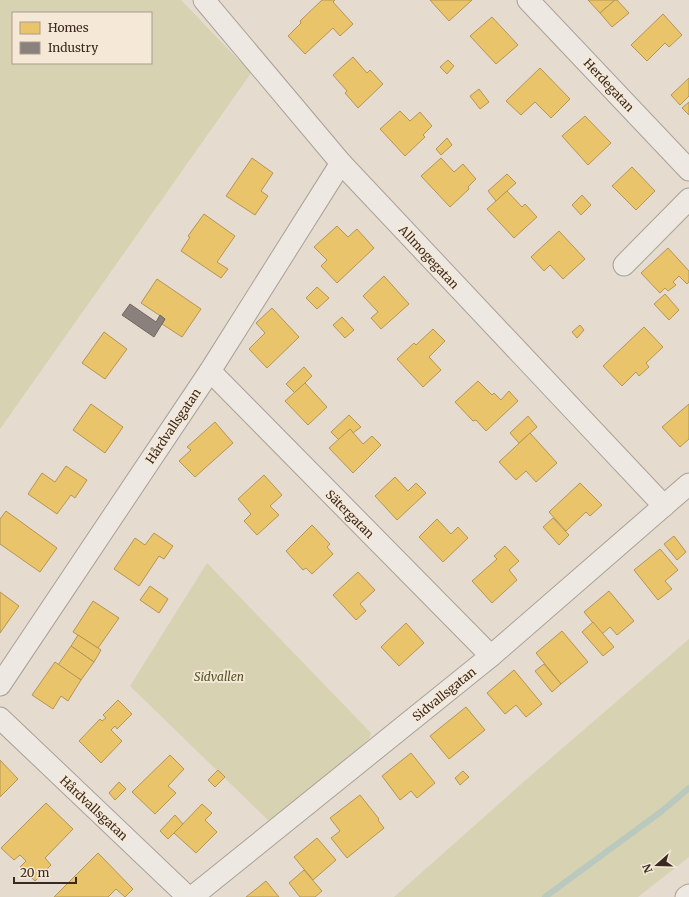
<svg xmlns="http://www.w3.org/2000/svg" width="689" height="897" font-family="Merriweather,serif">
  <rect width="100%" height="100%" fill="#e5dbcf"/>
  <g fill="#d7d2b2" fill-rule="evenodd">
    <path d="M0,0H181L251,73L0,429ZM13,13H151V63H13Z"/>
    <polygon points="207,563 371,733 369,739 270,822 130,686"/>
    <polygon points="689,639 689,857 638,897 394,897 536,771"/>
  </g>
  <g fill="#e9c46a" stroke="#b49654">
    <polygon points="322,0 335,0 333,2 353,24 340,36 333,28 305,54 288,36 301,23 300,21"/>
    <polygon points="430,0 472,0 449,21"/>
    <polygon points="588,0 615,0 600,13"/>
    <polygon points="615,0 617,0 629,13 612,27 600,13"/>
    <polygon points="663,14 682,35 669,47 665,43 647,61 631,45"/>
    <polygon points="492,17 518,45 496,64 470,36"/>
    <polygon points="353,57 367,73 370,70 383,84 358,108 345,93 347,91 333,75"/>
    <polygon points="448,60 454,66 447,74 440,67"/>
    <polygon points="540,68 570,99 551,118 535,102 521,115 506,101"/>
    <polygon points="689,78 689,96 680,105 671,95"/>
    <polygon points="479,89 489,102 480,109 470,96"/>
    <polygon points="689,102 689,115 682,108"/>
    <polygon points="400,111 410,121 420,112 432,126 423,135 425,137 405,156 380,129"/>
    <polygon points="585,116 611,143 588,165 562,136"/>
    <polygon points="447,138 452,145 441,155 436,149"/>
    <polygon points="252,158 273,173 261,191 268,196 255,215 226,196"/>
    <polygon points="441,158 454,172 463,164 476,179 468,187 469,189 450,207 421,176"/>
    <polygon points="632,167 655,191 636,210 612,186"/>
    <polygon points="507,174 516,183 496,201 488,191"/>
    <polygon points="507,191 522,207 525,204 537,217 514,238 487,209"/>
    <polygon points="582,195 591,205 581,215 572,205"/>
    <polygon points="204,214 235,236 217,262 228,269 221,278 181,251 190,237 188,236"/>
    <polygon points="337,226 348,237 357,229 374,248 337,283 321,266 327,260 314,247"/>
    <polygon points="559,231 585,259 563,279 550,265 544,271 531,257"/>
    <polygon points="668,248 689,271 689,282 687,284 679,276 673,282 676,285 668,291 665,288 660,293 641,273"/>
    <polygon points="384,276 409,304 381,329 371,318 378,312 363,296"/>
    <polygon points="157,279 201,309 182,337 162,324 165,319 141,303"/>
    <polygon points="317,287 329,298 317,309 306,298"/>
    <polygon points="665,294 679,310 669,320 654,304"/>
    <polygon points="272,308 299,337 267,368 249,349 265,333 256,323"/>
    <polygon points="342,317 354,330 345,338 333,325"/>
    <polygon points="580,325 584,330 577,338 572,332"/>
    <polygon points="644,327 663,347 646,363 649,367 639,376 636,372 622,386 603,366"/>
    <polygon points="433,329 445,341 429,357 441,370 423,387 397,359 414,343 416,345"/>
    <polygon points="104,332 127,349 105,379 82,363"/>
    <polygon points="304,367 312,376 295,393 286,384"/>
    <polygon points="478,381 492,395 494,393 501,400 509,391 518,401 486,431 476,420 473,421 455,402"/>
    <polygon points="305,383 327,407 308,425 285,401"/>
    <polygon points="91,404 123,427 105,453 73,430"/>
    <polygon points="689,404 689,439 680,447 662,427"/>
    <polygon points="349,415 361,427 353,433 350,429 339,440 331,432"/>
    <polygon points="528,416 537,427 519,443 510,433"/>
    <polygon points="215,422 233,443 195,477 179,461 191,450 187,447"/>
    <polygon points="350,429 363,444 372,436 381,445 353,473 329,448"/>
    <polygon points="530,433 557,463 536,482 526,471 516,480 499,462"/>
    <polygon points="66,466 87,480 75,498 71,495 57,514 28,494 42,473 55,482"/>
    <polygon points="264,475 282,495 270,506 279,515 257,535 244,521 251,514 238,499"/>
    <polygon points="395,477 408,491 416,483 426,493 397,520 375,496"/>
    <polygon points="580,483 602,505 590,516 586,512 566,531 549,512"/>
    <polygon points="6,511 57,548 40,572 0,544 0,519"/>
    <polygon points="553,518 569,535 559,545 543,527"/>
    <polygon points="437,519 451,534 458,527 468,538 443,562 419,537"/>
    <polygon points="312,525 330,544 327,547 333,554 312,574 306,568 303,570 286,551"/>
    <polygon points="154,533 173,546 164,559 159,556 139,586 114,569 135,538 145,545"/>
    <polygon points="674,536 686,552 677,560 664,544"/>
    <polygon points="505,546 519,561 509,570 517,580 492,603 472,581 497,559 494,556"/>
    <polygon points="660,549 678,570 665,581 672,589 658,600 634,570"/>
    <polygon points="358,572 375,590 360,604 366,611 356,620 333,595"/>
    <polygon points="150,586 168,599 159,613 140,600"/>
    <polygon points="609,591 634,621 617,635 610,627 602,634 584,612"/>
    <polygon points="0,592 19,606 0,633"/>
    <polygon points="93,601 119,618 98,648 73,632"/>
    <polygon points="593,622 614,647 603,656 582,632"/>
    <polygon points="406,623 424,643 399,666 381,647"/>
    <polygon points="562,631 588,662 561,684 536,653"/>
    <polygon points="78,635 101,650 94,662 71,646"/>
    <polygon points="71,646 94,662 81,680 58,665"/>
    <polygon points="55,662 81,680 68,701 61,696 53,709 32,695"/>
    <polygon points="544,664 561,684 552,692 535,671"/>
    <polygon points="514,670 542,704 526,717 516,705 505,714 487,693"/>
    <polygon points="118,700 132,714 117,729 115,726 111,730 122,741 101,763 79,741 100,719 102,721 106,718 103,715"/>
    <polygon points="466,707 485,730 449,759 430,736"/>
    <polygon points="411,753 435,783 417,798 411,791 400,800 382,776"/>
    <polygon points="170,755 184,769 168,786 176,793 155,814 132,792"/>
    <polygon points="0,760 18,779 0,797"/>
    <polygon points="218,770 225,777 215,787 208,780"/>
    <polygon points="463,771 469,777 460,785 455,778"/>
    <polygon points="119,782 126,789 115,800 109,793"/>
    <polygon points="360,795 379,819 378,820 384,828 347,858 331,838 340,831 330,818"/>
    <polygon points="46,803 73,829 45,858 51,865 35,881 20,867 26,861 20,855 14,860 1,848"/>
    <polygon points="202,804 212,813 205,820 217,832 196,853 174,833"/>
    <polygon points="175,815 183,824 168,839 160,831"/>
    <polygon points="317,838 336,860 313,880 294,857"/>
    <polygon points="98,853 133,889 125,897 116,889 108,897 54,897"/>
    <polygon points="304,870 322,891 315,897 300,897 289,883"/>
    <polygon points="266,881 279,897 246,897"/>
  </g>
  <polygon fill="#8a817c" stroke="#726760" points="130,304 156,322 160,315 165,319 154,337 122,315"/>
  <g fill="none" stroke-linecap="round" stroke-linejoin="round">
    <polyline stroke="#bac9be" stroke-width="6" points="545,897 662,811 689,788"/>
    <defs>
      <g id="street">
        <polyline points="204,0 341,163 664,506"/>
        <polyline points="528,0 689,170"/>
        <polyline points="624,265 689,199"/>
        <polyline points="210,371 491,656"/>
        <polyline points="0,685 210,371 341,163"/>
        <polyline points="0,718 188,897"/>
        <polyline points="192,897 491,656 689,484"/>
        <polyline points="686,897 689,895"/>
      </g>
    </defs>
    <use href="#street" stroke="#aaa198" stroke-width="23"/>
    <use href="#street" stroke="#ede8e1" stroke-width="21"/>
  </g>
  <g text-anchor="middle" dominant-baseline="central" stroke-width="4" stroke-linejoin="round" paint-order="stroke">
    <g font-size="12" fill="#392920" stroke="#f5e8d6">
      <text transform="translate(609 85) rotate(47)">Herdegatan</text>
      <text transform="translate(429 257) rotate(47)">Allmogegatan</text>
      <text transform="translate(173 426) rotate(-56)">Hårdvallsgatan</text>
      <text transform="translate(350 514) rotate(45)">Sätergatan</text>
      <text transform="translate(444 694) rotate(-39)">Sidvallsgatan</text>
      <text transform="translate(94 808) rotate(43)">Hårdvallsgatan</text>
    </g>
    <g font-size="12" font-style="italic" fill="#505527" stroke="#f5e8d6">
      <text x="219" y="676">Sidvallen</text>
    </g>
  </g>
  <rect x="12" y="12" width="140" height="52" fill="#f5e8d6" stroke="#aa9c8d"/>
  <rect x="20" y="22" width="20" height="12" fill="#e9c46a" stroke="#aa9c8d"/>
  <text x="48" y="32" font-size="12" fill="#392920">Homes</text>
  <rect x="20" y="42" width="20" height="12" fill="#8a817c" stroke="#aa9c8d"/>
  <text x="48" y="52" font-size="12" fill="#392920">Industry</text>
  <g transform="translate(657 865) rotate(250)" stroke="#f5e8d6" stroke-width="3" paint-order="stroke">
  <path d="M0-3L7 15L0 10L-7 15Z" fill="#392920"/>
  <text y="-6" font-size="11" font-weight="bold" text-anchor="middle" fill="#392920">N</text>
  </g>
  <path d="M14 877v6h62v-6" fill="none" stroke="#392920" stroke-width="2"/>
  <text x="20" y="877" font-size="12" fill="#392920" stroke="#f5e8d6" stroke-width="3" paint-order="stroke">20 m</text>
</svg>
